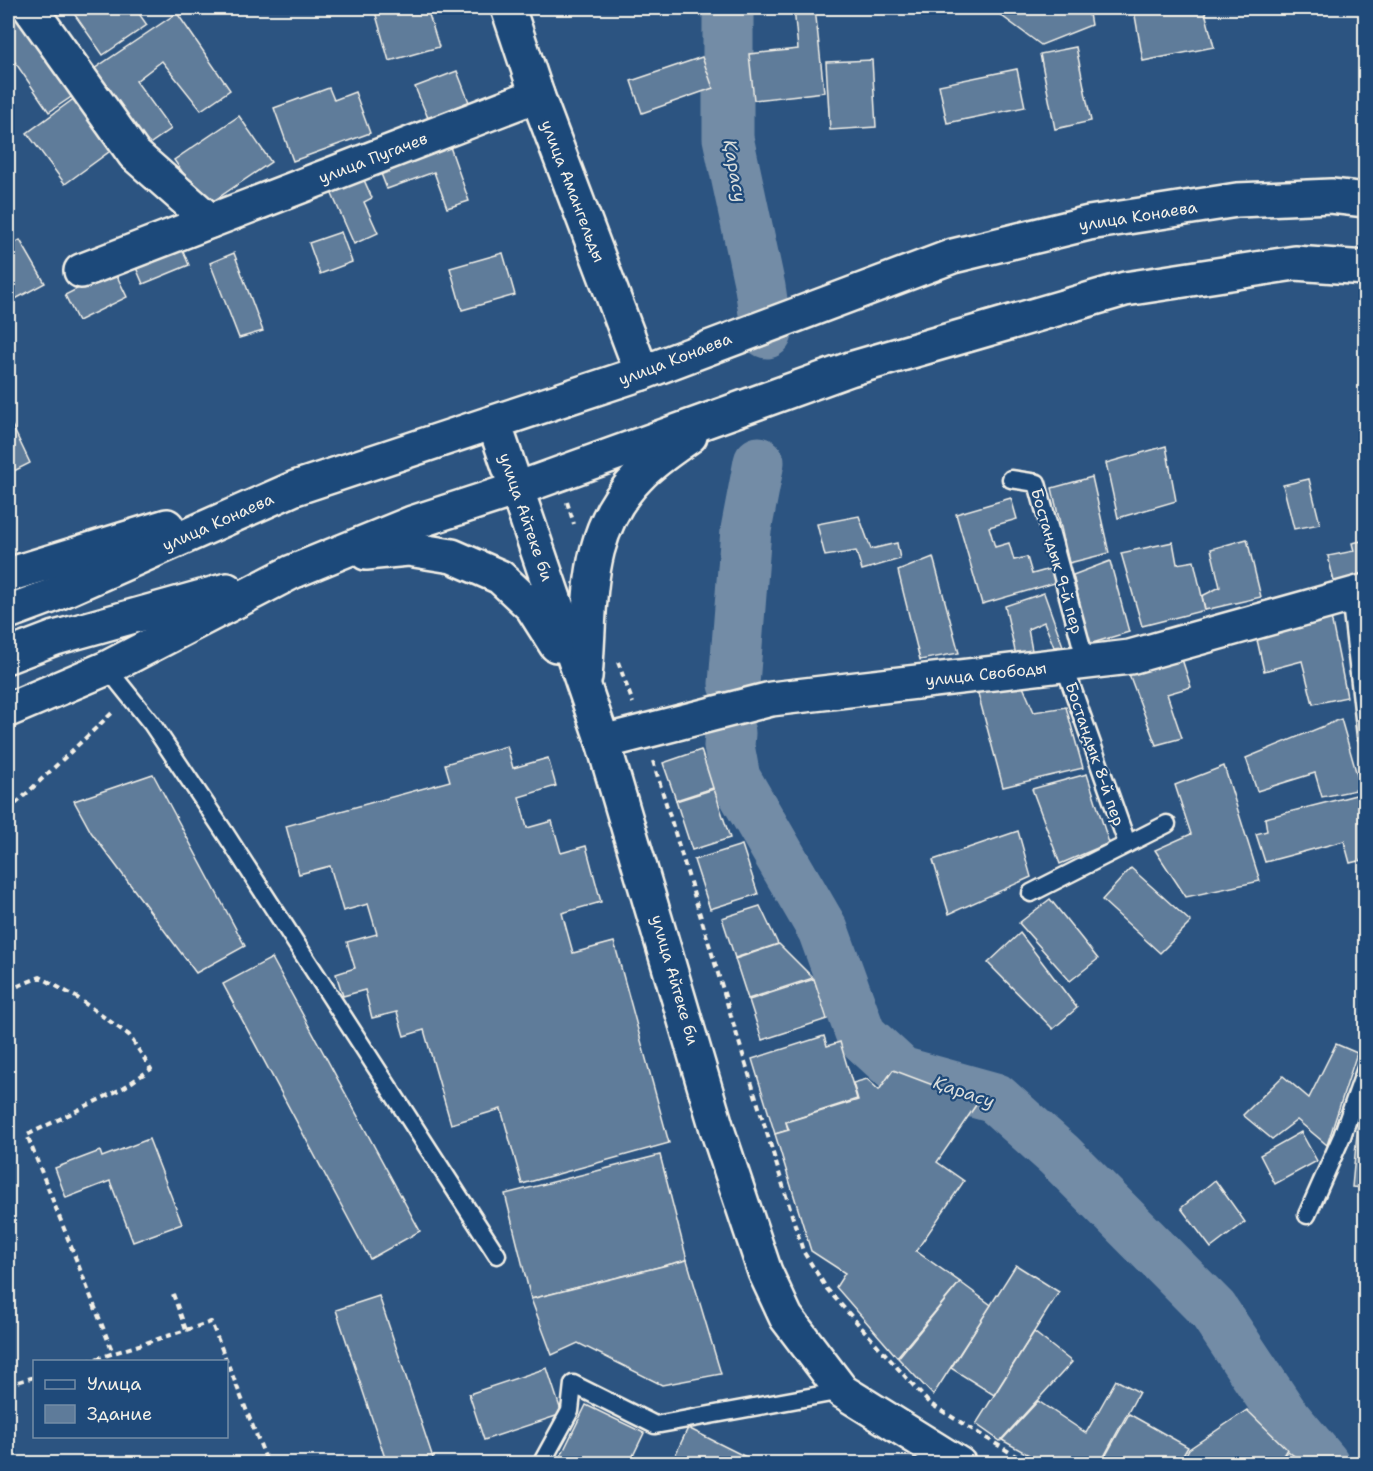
<svg xmlns="http://www.w3.org/2000/svg" width="1373" height="1471" font-family="'Shantell Sans',sans-serif">
  <rect width="100%" height="100%" fill="#2c5481"/>
  <filter id="ink" filterUnits="userSpaceOnUse"><feTurbulence type="fractalNoise" baseFrequency=".0167" numOctaves="2"/><feDisplacementMap in="SourceGraphic" scale="12" xChannelSelector="R" yChannelSelector="G"/><feConvolveMatrix kernelMatrix="1 2 1 2 8 2 1 2 1" color-interpolation-filters="sRGB"/></filter>
  <g filter="url(#ink)">
    <g fill="none" stroke-linecap="round" stroke-linejoin="round">
      <g stroke="#738ca6" stroke-width="51">
        <polyline points="728,8 728,138 760,287 767,333"/>
        <polyline points="734,684 746,530 759,462"/>
        <polyline points="730,733 729,746 735,778 823,930 861,1035 901,1072 995,1098 1059,1155 1213,1310 1285,1418 1324,1464"/>
      </g>
    </g>
    <g fill="#5e7b9a" stroke="#f4f1e8" stroke-width="1.5">
      <polygon points="8,8 23,8 80,91 49,112 15,62 8,67"/>
      <polygon points="70,8 135,8 147,25 103,55"/>
      <polygon points="374,8 427,8 439,47 389,61"/>
      <polygon points="794,8 815,8 824,92 754,100 749,54 798,49"/>
      <polygon points="991,8 1088,8 1091,25 1041,45"/>
      <polygon points="1143,8 1204,8 1214,47 1143,61 1134,10"/>
      <polygon points="177,13 230,90 201,110 162,61 136,81 171,129 148,145 91,71"/>
      <polygon points="1076,47 1091,121 1055,129 1040,54"/>
      <polygon points="702,57 713,88 642,113 631,81"/>
      <polygon points="872,60 876,127 830,130 826,62"/>
      <polygon points="1017,69 1025,107 947,123 939,85"/>
      <polygon points="457,71 469,102 428,118 415,87"/>
      <polygon points="329,88 334,100 355,92 370,133 293,161 274,108"/>
      <polygon points="79,95 117,146 65,184 27,133"/>
      <polygon points="239,116 271,162 206,206 174,160"/>
      <polygon points="448,141 469,201 447,208 434,172 387,189 378,166"/>
      <polygon points="360,171 372,198 364,202 378,233 354,244 328,185"/>
      <polygon points="341,232 352,262 320,274 309,243"/>
      <polygon points="20,240 45,283 8,303 8,247"/>
      <polygon points="180,244 189,265 143,284 134,263"/>
      <polygon points="234,253 263,331 239,338 210,263"/>
      <polygon points="503,253 515,295 462,310 450,268"/>
      <polygon points="114,270 127,297 78,321 65,295"/>
      <polygon points="8,417 30,463 8,474"/>
      <polygon points="1166,446 1176,501 1118,518 1106,463"/>
      <polygon points="1092,477 1109,553 1069,563 1052,488"/>
      <polygon points="1309,479 1320,524 1294,529 1283,485"/>
      <polygon points="1011,498 1017,519 989,527 995,547 1009,543 1014,560 1027,557 1032,574 1054,568 1058,582 982,604 956,514"/>
      <polygon points="859,516 871,549 897,543 900,559 862,570 856,551 825,556 817,524"/>
      <polygon points="1247,539 1261,597 1205,610 1202,596 1220,587 1211,549"/>
      <polygon points="1366,540 1366,579 1335,586 1328,556 1354,551 1352,543"/>
      <polygon points="1173,542 1177,564 1194,561 1205,610 1142,626 1121,553"/>
      <polygon points="933,557 959,653 920,660 898,571"/>
      <polygon points="1110,561 1129,632 1089,644 1073,575"/>
      <polygon points="1044,593 1063,646 1054,647 1044,622 1028,629 1033,656 1017,660 1005,606"/>
      <polygon points="1331,617 1347,697 1313,704 1302,661 1264,671 1256,635"/>
      <polygon points="1181,656 1191,687 1167,694 1182,738 1156,745 1129,674"/>
      <polygon points="1021,682 1034,712 1066,707 1083,768 1003,787 977,690"/>
      <polygon points="1341,719 1361,789 1322,797 1315,773 1257,791 1246,758"/>
      <polygon points="507,746 513,768 548,758 556,786 519,797 527,828 552,821 561,853 586,846 601,902 562,913 573,953 614,942 669,1143 522,1184 501,1109 451,1124 424,1030 404,1036 397,1012 372,1018 365,990 343,996 336,974 355,968 347,942 377,934 368,904 343,911 330,866 299,874 286,826 450,781 445,764"/>
      <polygon points="701,750 713,788 676,800 663,763"/>
      <polygon points="1224,766 1260,881 1186,897 1155,850 1191,834 1175,785"/>
      <polygon points="153,774 245,946 196,973 91,832 74,801"/>
      <polygon points="1087,774 1109,843 1060,864 1032,789"/>
      <polygon points="714,789 730,838 692,850 676,801"/>
      <polygon points="1360,794 1366,822 1366,859 1350,863 1344,841 1265,862 1256,834 1267,831 1265,818"/>
      <polygon points="1018,831 1031,877 949,914 933,860"/>
      <polygon points="742,845 758,894 710,909 694,860"/>
      <polygon points="1131,868 1191,922 1160,953 1102,900"/>
      <polygon points="1050,899 1098,959 1070,981 1019,923"/>
      <polygon points="760,906 778,944 735,958 722,918"/>
      <polygon points="8,910 13,921 8,933"/>
      <polygon points="1020,933 1077,1008 1053,1029 988,963"/>
      <polygon points="779,944 813,978 748,999 735,959"/>
      <polygon points="272,958 420,1231 370,1259 223,984"/>
      <polygon points="814,979 827,1019 762,1040 749,1000"/>
      <polygon points="824,1036 827,1046 840,1042 857,1099 786,1122 788,1130 775,1134 752,1059"/>
      <polygon points="1336,1044 1357,1053 1327,1145 1297,1120 1272,1139 1243,1115 1283,1076 1309,1098"/>
      <polygon points="893,1070 978,1102 937,1162 964,1181 916,1251 960,1282 897,1357 836,1287 845,1273 811,1251 775,1134 789,1130 786,1122 858,1100 853,1083 867,1079 879,1090"/>
      <polygon points="1358,1123 1366,1124 1366,1188 1352,1187"/>
      <polygon points="1301,1132 1317,1161 1275,1184 1260,1155"/>
      <polygon points="149,1139 182,1224 133,1242 110,1181 66,1198 55,1168 100,1151 102,1157"/>
      <polygon points="660,1155 687,1260 531,1299 505,1194"/>
      <polygon points="1215,1180 1245,1222 1211,1248 1181,1208"/>
      <polygon points="687,1260 721,1374 662,1385 578,1343 552,1355 531,1299"/>
      <polygon points="1016,1265 1059,1292 994,1395 951,1368"/>
      <polygon points="960,1282 991,1305 933,1395 898,1358"/>
      <polygon points="379,1296 435,1464 387,1464 336,1310"/>
      <polygon points="1034,1332 1072,1362 1000,1441 976,1424"/>
      <polygon points="547,1368 562,1414 484,1440 469,1394"/>
      <polygon points="1116,1380 1139,1392 1100,1464 1045,1464 1002,1440 1038,1401 1086,1433"/>
      <polygon points="586,1405 644,1433 629,1464 557,1464"/>
      <polygon points="1247,1410 1287,1449 1278,1464 1181,1464 1189,1449"/>
      <polygon points="1129,1414 1188,1447 1178,1464 1101,1464"/>
      <polygon points="688,1428 760,1464 671,1464"/>
      <polygon points="1288,1451 1304,1464 1279,1464"/>
    </g>
    <g fill="none" stroke-linecap="round" stroke-linejoin="round">
      <defs>
        <g id="lane">
          <polyline points="1011,479 1037,483 1086,662"/>
          <polyline points="1350,594 1366,736"/>
          <polyline points="1064,665 1127,843"/>
          <polyline points="107,668 152,724 223,830 497,1255"/>
          <polyline points="1031,893 1167,824"/>
          <polyline points="1307,1215 1342,1136 1366,1068"/>
          <polyline points="541,1464 570,1411 573,1384 655,1425 842,1391"/>
        </g>
        <g id="street">
          <polyline points="30,8 134,154 210,221"/>
          <polyline points="81,271 537,95"/>
          <polyline points="603,742 771,699 1130,657 1366,591"/>
        </g>
        <g id="secondary">
          <polyline points="508,8 537,95 642,373"/>
          <polyline points="494,423 603,742 717,1129 765,1272 786,1317 842,1391 959,1464"/>
          <polyline points="366,553 408,549 452,556 500,577 532,607 556,645"/>
          <polyline points="8,575 167,526"/>
          <polyline points="8,612 51,596 295,488 642,373 953,256 1089,223 1237,200 1331,196 1366,200"/>
          <polyline points="8,656 55,638 227,590"/>
          <path d="M585,677C592,603 582,534 639,476C653,461 673,448 690,436"/>
          <polyline points="8,710 107,668 292,572 412,523 517,489 850,369 1125,289 1295,263 1366,268"/>
        </g>
      </defs>
      <use href="#lane" stroke="#f4f1e8" stroke-width="21"/>
      <use href="#street" stroke="#f4f1e8" stroke-width="38"/>
      <use href="#secondary" stroke="#f4f1e8" stroke-width="38"/>
      <g stroke="#f4f1e8" stroke-width="4" stroke-dasharray="6 4.5" stroke-linecap="butt">
        <polyline points="567,502 574,524"/>
        <polyline points="618,662 633,703"/>
        <polyline points="653,761 803,1251 827,1289 929,1403 1029,1464"/>
        <polyline points="8,811 114,711"/>
        <polyline points="8,990 40,977 76,997 129,1035 151,1069 123,1088 27,1135 113,1353"/>
        <polyline points="173,1294 186,1330"/>
        <polyline points="86,1362 211,1322 268,1464"/>
        <polyline points="8,1385 34,1377"/>
      </g>
      <use href="#lane" stroke="#1f4a7a" stroke-width="16"/>
      <use href="#street" stroke="#1f4a7a" stroke-width="33"/>
      <use href="#secondary" stroke="#1f4a7a" stroke-width="33"/>
    </g>
  </g>
  <g text-anchor="middle" dominant-baseline="central" stroke-width="4.5" stroke-linejoin="round" paint-order="stroke">
    <g font-size="16" fill="#f4f1e8" stroke="#1f4a7a">
      <text transform="translate(373 158) rotate(-21)">улица Пугачев</text>
      <text transform="translate(573 191) rotate(69)">улица Амангельды</text>
      <text transform="translate(1138 216) rotate(-9)">улица Конаева</text>
      <text transform="translate(675 359) rotate(-21)">улица Конаева</text>
      <text transform="translate(526 517) rotate(71)">улица Айтеке би</text>
      <text transform="translate(218 522) rotate(-24)">улица Конаева</text>
      <text transform="translate(1057 561) rotate(74)">Бостандык 9-й пер</text>
      <text transform="translate(986 674) rotate(-6)">улица Свободы</text>
      <text transform="translate(1095 754) rotate(71)">Бостандык 8-й пер</text>
      <text transform="translate(675 980) rotate(74)">улица Айтеке би</text>
    </g>
    <g font-size="18" font-style="italic" fill="#dadddb" stroke="#1f4a7a">
      <text transform="translate(735 171) rotate(80)">Қарасу</text>
      <text transform="translate(964 1092) rotate(19)">Қарасу</text>
    </g>
  </g>
  <rect width="1373" height="1471" fill="none" stroke="#1f4a7a" stroke-width="30"/>
  <rect x="15" y="15" width="1343" height="1441" fill="none" stroke="#f4f1e8" stroke-width="2" filter="url(#ink)"/>
  <rect x="33" y="1360" width="195" height="78" fill="#1f4a7a" stroke="#748da6" stroke-width="1.5"/>
  <rect x="45" y="1380" width="30" height="9" fill="#1f4a7a" stroke="#748da6" stroke-width="1.5"/>
  <text x="87" y="1390" font-size="18" fill="#f4f1e8">Улица</text>
  <rect x="45" y="1405" width="30" height="18" fill="#5e7b9a" stroke="#748da6" stroke-width="1.5"/>
  <text x="87" y="1420" font-size="18" fill="#f4f1e8">Здание</text>
</svg>
